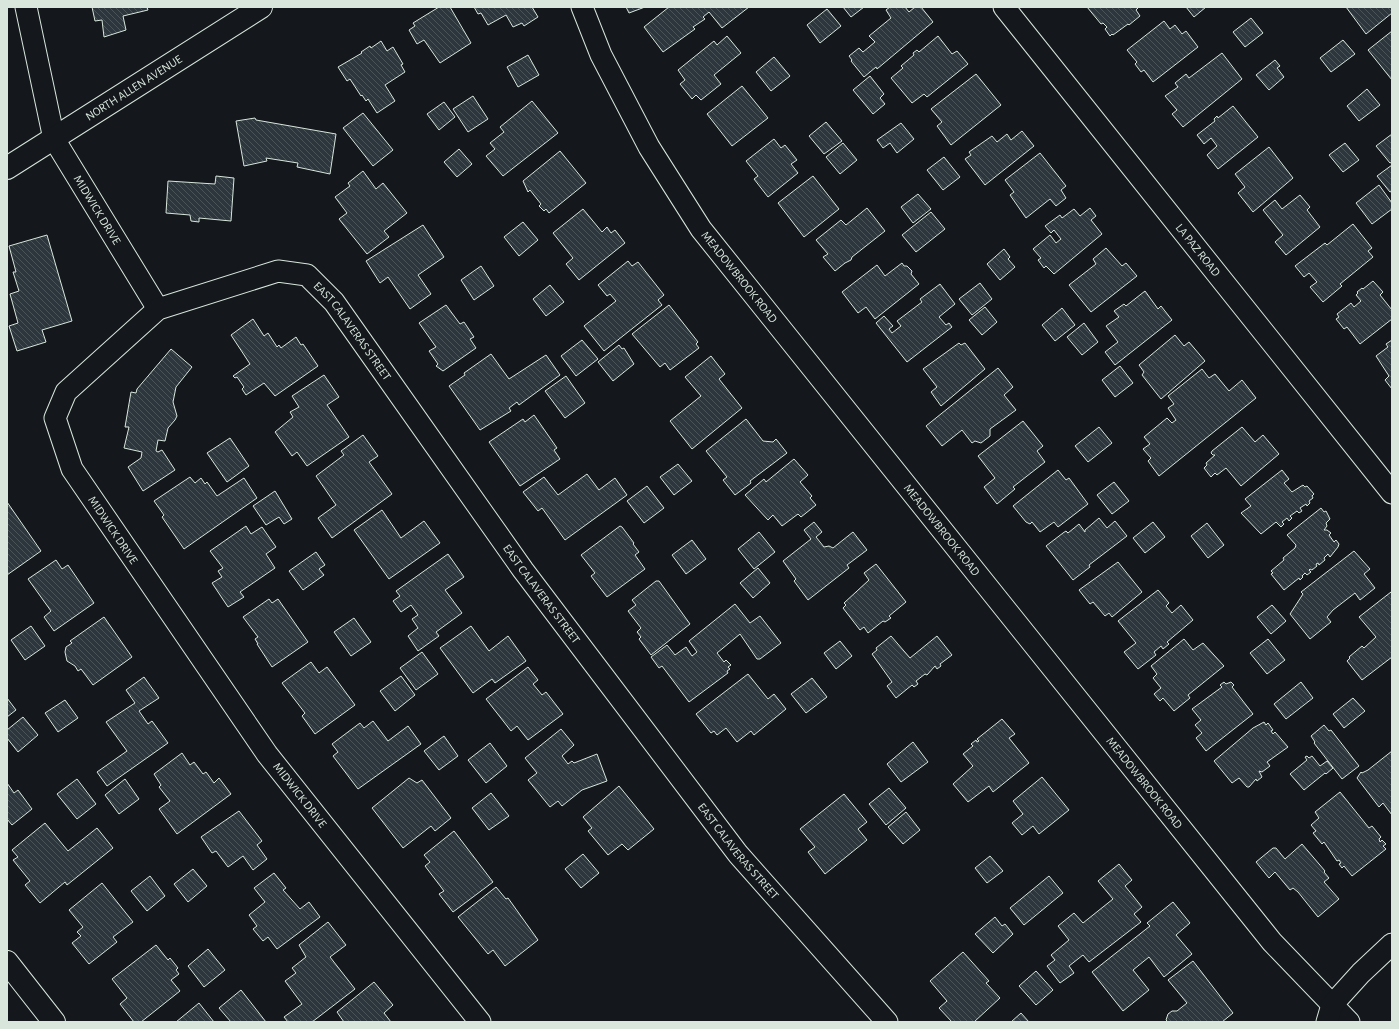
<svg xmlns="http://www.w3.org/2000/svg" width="1399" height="1029" font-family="'Alegreya Sans',sans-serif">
  <defs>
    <pattern id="building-back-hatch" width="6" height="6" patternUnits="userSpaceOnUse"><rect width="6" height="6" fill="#2c363c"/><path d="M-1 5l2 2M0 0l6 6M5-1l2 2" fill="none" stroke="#4a5358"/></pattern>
  </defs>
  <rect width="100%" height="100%" fill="#14181c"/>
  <g fill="url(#building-back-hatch)" stroke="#d8e6dc">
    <polygon points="92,7 147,7 148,10 123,16 126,30 104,37 102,20 95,21"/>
    <polygon points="439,7 450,7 471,43 440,63 424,40 417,44 409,30 415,26 413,23"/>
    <polygon points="474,7 532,7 538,17 524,26 522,23 513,27 506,15 488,25 481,13 478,14"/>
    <polygon points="626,7 645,7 629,13"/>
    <polygon points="669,7 749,7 722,28 709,12 703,17 705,19 693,27 695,29 663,52 644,27"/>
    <polygon points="843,7 864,7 851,17"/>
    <polygon points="890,7 905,7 909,12 915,7 921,7 933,22 877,69 876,67 864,77 851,61 852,60 849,56 859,48 863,52 875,42 869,36 891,18 886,10"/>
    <polygon points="1087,7 1139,7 1136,10 1140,16 1129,25 1128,24 1113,35 1112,34 1110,36 1105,29 1107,27 1103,23 1101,24"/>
    <polygon points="1186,7 1206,7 1194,17"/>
    <polygon points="1346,7 1392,7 1392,13 1366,34"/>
    <polygon points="827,9 841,26 820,43 807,25"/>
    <polygon points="1251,18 1263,33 1245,47 1233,32"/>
    <polygon points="1164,21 1170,29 1175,25 1182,34 1186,31 1198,47 1153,82 1144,70 1141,72 1135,64 1137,62 1127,50"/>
    <polygon points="1392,31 1392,80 1368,50"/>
    <polygon points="727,36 741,53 714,75 721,84 701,100 696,95 692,99 680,84 685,80 678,70 714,41 717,45"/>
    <polygon points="938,36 952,54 957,51 968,64 927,97 924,94 912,103 891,78 903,68 901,66 914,55 913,53 917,50 919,52"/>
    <polygon points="1343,40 1355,54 1331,72 1320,58"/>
    <polygon points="381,41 387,51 393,47 403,64 401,65 405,72 385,85 395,101 377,113 368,99 366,101 362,95 361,96 350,79 347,81 338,67 362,53 361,52 370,46 371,48"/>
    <polygon points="1222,53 1242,79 1183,127 1172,114 1177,110 1165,96 1178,87 1175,83 1186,74 1189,78"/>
    <polygon points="528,55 539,75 518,87 507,67"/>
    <polygon points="774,57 790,76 771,91 756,72"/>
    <polygon points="1275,60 1280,66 1277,68 1284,77 1269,90 1256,75"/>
    <polygon points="976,74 1001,105 951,145 937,126 942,122 931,109"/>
    <polygon points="870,76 884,94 880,98 885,104 873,114 853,90"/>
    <polygon points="742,86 768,118 732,146 707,114"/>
    <polygon points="1367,89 1380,105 1359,121 1347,106"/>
    <polygon points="473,96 488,119 468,132 453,109"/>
    <polygon points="532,101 558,133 503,176 486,156 495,149 490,143 504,132 500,127"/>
    <polygon points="444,102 455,117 439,130 427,114"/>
    <polygon points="1233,106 1258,137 1218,169 1207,155 1217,146 1211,138 1204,144 1197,135 1215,121 1214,119 1217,116 1218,118"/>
    <polygon points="363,113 393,150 373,166 343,128"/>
    <polygon points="255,118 256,120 336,134 330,174 297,167 298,163 266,158 267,161 244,166 236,121"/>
    <polygon points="826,122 842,141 824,154 809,136"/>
    <polygon points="901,123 914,139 897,153 890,143 883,148 877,140"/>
    <polygon points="1022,131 1034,146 985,185 965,159 971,155 969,152 992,136 997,142 1007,134 1011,140"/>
    <polygon points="1392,134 1392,162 1390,163 1376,146"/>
    <polygon points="774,139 781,148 785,145 797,160 791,164 798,173 768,197 754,179 758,176 746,161"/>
    <polygon points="843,143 857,160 840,174 826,157"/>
    <polygon points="1345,143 1359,160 1343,172 1329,155"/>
    <polygon points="1269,147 1293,178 1253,212 1238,193 1245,187 1235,174"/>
    <polygon points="459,149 472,164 457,177 444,162"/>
    <polygon points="560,151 586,183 549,213 546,209 544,211 539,206 541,204 530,190 528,192 523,181"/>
    <polygon points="1040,153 1066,186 1061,190 1066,198 1056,206 1050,199 1026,218 1010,195 1014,192 1005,180"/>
    <polygon points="944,157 960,177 943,190 927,170"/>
    <polygon points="1392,165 1392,191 1390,192 1377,176"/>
    <polygon points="363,171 376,189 383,183 407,213 384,231 389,237 367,254 339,219 347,213 335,197 350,186 348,183"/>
    <polygon points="216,176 234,178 231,221 199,218 199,222 191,221 190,215 166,213 168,181 215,184"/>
    <polygon points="813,176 839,209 804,237 778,203"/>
    <polygon points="1379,185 1392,203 1392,209 1372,224 1356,203"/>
    <polygon points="918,194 931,209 913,223 901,207"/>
    <polygon points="1300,195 1310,207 1307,210 1320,227 1286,255 1275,242 1283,235 1263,210 1275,200 1282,209"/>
    <polygon points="867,208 885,231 852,257 851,260 845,263 835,271 823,257 828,254 816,240 841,220 846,225"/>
    <polygon points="1090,208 1096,216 1091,220 1102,234 1054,274 1046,266 1044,268 1038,260 1041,258 1033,249 1050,235 1056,243 1061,239 1054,230 1051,233 1045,226 1060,215 1062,218 1074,209 1080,216"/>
    <polygon points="583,209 602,232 607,227 611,233 615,230 625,243 579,280 566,264 573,258 553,233"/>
    <polygon points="931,212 945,229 916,252 902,235"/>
    <polygon points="523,222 538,240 519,256 504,237"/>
    <polygon points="1353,224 1372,248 1368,251 1373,257 1340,284 1342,286 1323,302 1310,287 1317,282 1309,273 1304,277 1295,266 1325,243 1327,245"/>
    <polygon points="423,225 444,257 418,275 431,294 410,309 388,277 380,283 366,261"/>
    <polygon points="47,235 72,321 42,330 46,342 17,351 9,326 18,323 10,294 19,291 13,272 16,272 9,246"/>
    <polygon points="1106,248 1122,266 1126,263 1137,276 1091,312 1069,285 1096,264 1093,259"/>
    <polygon points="1004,249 1010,257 1008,259 1015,267 1000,280 987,264"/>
    <polygon points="628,261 632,266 638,262 664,295 658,300 662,305 604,351 584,326 616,301 610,294 607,296 598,285"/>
    <polygon points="902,263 904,266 907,266 912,271 911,274 919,284 875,319 866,307 858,313 842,292 877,265 885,276"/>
    <polygon points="481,266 494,286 474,300 461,280"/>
    <polygon points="1373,281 1383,292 1380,295 1392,310 1392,319 1360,344 1347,327 1344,329 1336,319 1339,317 1337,314 1351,303 1354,307 1361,301 1356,295 1358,293 1357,292 1362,288 1363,289"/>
    <polygon points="980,283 992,299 972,315 959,299"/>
    <polygon points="940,284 955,304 939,317 946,325 949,323 952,327 907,362 876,323 884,316 893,326 889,329 892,333 901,326 897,321 922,302 920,299"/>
    <polygon points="550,285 564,302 546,316 533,299"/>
    <polygon points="1145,291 1158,309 1161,306 1172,320 1115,365 1105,352 1118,342 1106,326 1119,317 1114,311 1124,304 1126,306"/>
    <polygon points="446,305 460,324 464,322 474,337 470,339 476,348 443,371 436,366 438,364 429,351 436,347 419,323"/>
    <polygon points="669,305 698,342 696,344 699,348 670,370 665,363 660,367 632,334"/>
    <polygon points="985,307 997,322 982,335 969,320"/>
    <polygon points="1062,308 1075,325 1055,341 1042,325"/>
    <polygon points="253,319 264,336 268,333 277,347 279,345 281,348 296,337 301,345 303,344 318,366 275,396 264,383 246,395 242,389 244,387 237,377 235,378 233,376 250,364 231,335"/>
    <polygon points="1084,323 1098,342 1082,355 1067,337"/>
    <polygon points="1175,335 1184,346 1189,342 1205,361 1161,399 1142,375 1144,372 1139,365"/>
    <polygon points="582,340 598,359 576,376 561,356"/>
    <polygon points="1392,340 1392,389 1385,380 1389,376 1376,356 1388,347 1386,344"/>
    <polygon points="959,343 961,345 965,343 985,369 941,406 931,392 937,387 923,369"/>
    <polygon points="619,345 622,349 624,348 634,364 613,381 598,362"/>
    <polygon points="171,349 192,367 176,387 173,402 177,416 175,420 168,428 165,441 158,440 156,451 158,452 162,450 175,470 143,491 128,467 141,458 142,452 124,448 129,427 125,427 131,392 136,393 137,389"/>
    <polygon points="491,354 509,379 546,355 560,375 519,405 517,402 509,408 511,411 480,430 449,386 465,375 464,373"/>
    <polygon points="711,356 725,374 719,379 742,408 692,449 670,421 701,396 685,377"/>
    <polygon points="1120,366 1133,383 1115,397 1102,380"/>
    <polygon points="998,368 1013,387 1004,395 1016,410 990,429 990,436 981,443 975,441 972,443 962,430 942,446 926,426"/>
    <polygon points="1202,369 1209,378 1215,374 1229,391 1242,380 1256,398 1159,476 1148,461 1151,458 1143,449 1150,444 1144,437 1167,418 1172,423 1176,420 1168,408 1174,404 1168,396"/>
    <polygon points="324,375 339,397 327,405 349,437 307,466 297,452 292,456 275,432 293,417 290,412 299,407 292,396"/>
    <polygon points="566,376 585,403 565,418 545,391"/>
    <polygon points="534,415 557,448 554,450 560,459 520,486 489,442 523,419 525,422"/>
    <polygon points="746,419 763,441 773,442 776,439 787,453 750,481 751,483 735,495 723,480 727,477 706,451"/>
    <polygon points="1023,421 1043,446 1037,451 1045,462 1013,487 1015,489 997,504 984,487 995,478 978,456"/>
    <polygon points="1099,427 1112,443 1088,462 1075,446"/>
    <polygon points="1242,427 1255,442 1263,435 1279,454 1241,486 1226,468 1217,475 1215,473 1211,477 1204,468 1207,465 1206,463 1215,455 1213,455 1211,453 1212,451"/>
    <polygon points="363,435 378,456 369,462 392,494 332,538 318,518 336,505 316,476 344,455 341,451"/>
    <polygon points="230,438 249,466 227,482 207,453"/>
    <polygon points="794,459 808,475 800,482 812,496 810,498 816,505 801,517 798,514 782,526 773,515 768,520 745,495 764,479 766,482"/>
    <polygon points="678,464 692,481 674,495 660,477"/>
    <polygon points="1058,470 1066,480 1069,478 1088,504 1058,527 1054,522 1040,532 1032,522 1030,524 1026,522 1013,506"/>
    <polygon points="1282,470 1289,479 1284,483 1292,492 1303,485 1305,487 1307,486 1314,494 1312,496 1313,498 1309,501 1310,503 1307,506 1306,504 1300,508 1302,511 1299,513 1297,511 1290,516 1292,518 1289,521 1287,518 1282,522 1284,524 1281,527 1276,522 1261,534 1241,513 1251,506 1245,499"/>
    <polygon points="587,474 599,490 615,478 627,495 565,540 542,508 538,511 523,492 544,477 558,495"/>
    <polygon points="190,477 195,483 201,478 205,484 207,482 217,496 244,478 257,498 184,549 162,517 164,515 154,501"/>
    <polygon points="1114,482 1129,501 1112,514 1097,495"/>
    <polygon points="647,486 664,508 644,523 627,501"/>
    <polygon points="275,491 292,519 284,524 279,517 266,525 253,506"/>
    <polygon points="7,502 41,551 7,575"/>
    <polygon points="1321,508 1324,512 1326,511 1330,519 1326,523 1327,526 1324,530 1327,530 1331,533 1329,535 1334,542 1336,540 1339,544 1338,547 1330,557 1328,554 1324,558 1325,560 1319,565 1318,563 1316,564 1317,566 1312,570 1310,569 1309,570 1311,572 1307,575 1305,573 1302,576 1303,577 1300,580 1299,578 1284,590 1271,574 1273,573 1271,571 1284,560 1283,558 1295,548 1296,545 1287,535"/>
    <polygon points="382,510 401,538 424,521 440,543 389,579 354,530"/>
    <polygon points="1099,518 1107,528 1115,521 1127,536 1089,565 1090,567 1073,580 1046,546 1063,533 1066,531 1068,533 1079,524 1085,532 1085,530"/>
    <polygon points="814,522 822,532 816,537 824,547 829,546 833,548 853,532 867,550 847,565 849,568 808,600 794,581 796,579 783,561 811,539 804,530"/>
    <polygon points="1153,522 1165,537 1145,553 1133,538"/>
    <polygon points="1207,523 1224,545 1208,558 1191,536"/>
    <polygon points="246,526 251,534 262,527 276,547 266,554 275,568 240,592 244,597 228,607 212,583 222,577 218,571 223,568 210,551"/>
    <polygon points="620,526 622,527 634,543 633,544 639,552 635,555 645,569 607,597 591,576 595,573 581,555"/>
    <polygon points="759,532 775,552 754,569 738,549"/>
    <polygon points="692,540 706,559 686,574 672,555"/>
    <polygon points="1354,551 1370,569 1364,574 1375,588 1360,600 1355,593 1333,610 1327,617 1331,622 1310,639 1290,614 1303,594 1301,592"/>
    <polygon points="316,552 325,565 319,569 324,575 303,590 289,571"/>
    <polygon points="448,554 464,577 445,590 462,613 436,632 439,636 418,651 408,636 418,628 412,619 418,615 411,605 401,612 393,601 400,596 396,591"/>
    <polygon points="56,560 62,569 68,565 94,603 54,631 44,617 51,611 28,579"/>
    <polygon points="1118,562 1142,592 1112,617 1109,613 1105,616 1093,602 1090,604 1079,590"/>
    <polygon points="876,564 906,602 889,616 891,618 885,622 883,621 868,633 864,627 860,630 843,608 846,605 844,603 869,580 864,573"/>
    <polygon points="758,568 770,583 753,598 740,583"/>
    <polygon points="656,581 659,581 690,624 651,655 639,639 641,637 637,632 641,628 628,611 636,605 632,600"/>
    <polygon points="1158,590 1169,603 1166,606 1172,613 1181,605 1193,620 1167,642 1169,644 1163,649 1161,646 1154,652 1156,655 1138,669 1124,652 1136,643 1118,621"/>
    <polygon points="1391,592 1392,594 1392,657 1362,680 1347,661 1350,658 1349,657 1362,646 1364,648 1376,637 1359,617"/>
    <polygon points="269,599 272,603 278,599 308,642 272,667 257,644 258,644 255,639 258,637 243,617"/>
    <polygon points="735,604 750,623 760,616 781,643 760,659 757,659 740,634 717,653 724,662 726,660 731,665 728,667 730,669 727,671 728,673 689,702 662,666 659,668 651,657 667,645 675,655 686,647 692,656 697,652 689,641"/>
    <polygon points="1272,605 1286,621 1271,634 1257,617"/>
    <polygon points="104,617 132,657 93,685 81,669 78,671 75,666 67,661 65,652 66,647 72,643 70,641"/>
    <polygon points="354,618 371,642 351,656 334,632"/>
    <polygon points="31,626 45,646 25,660 11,640"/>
    <polygon points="471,626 489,651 508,636 526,661 495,683 492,679 473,693 440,648"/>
    <polygon points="891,636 910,658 937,636 952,655 940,664 941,666 937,669 935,666 927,675 925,674 916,681 918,684 914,687 912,685 896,698 887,686 892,682 872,654 877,650 876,648"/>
    <polygon points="1184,639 1193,650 1203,643 1224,666 1188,695 1190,698 1174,711 1163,698 1160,701 1154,694 1161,688 1153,678 1157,674 1151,666"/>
    <polygon points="1268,639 1285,660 1267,674 1250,653"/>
    <polygon points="840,641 852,656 836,669 824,653"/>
    <polygon points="422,652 438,674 416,690 400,668"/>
    <polygon points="311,662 319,673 327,667 355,705 315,734 302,716 305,713 282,683"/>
    <polygon points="528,667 538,680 533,684 542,695 546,692 563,714 528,740 517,726 511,731 486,699"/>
    <polygon points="748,674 768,699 774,694 786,709 754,735 751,731 737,742 726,728 717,735 714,731 711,733 696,714"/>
    <polygon points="401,676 415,695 395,711 380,691"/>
    <polygon points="144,677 159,698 139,711 148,724 152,721 168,743 107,786 97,772 127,751 106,722 135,703 126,690"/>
    <polygon points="812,678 827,697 806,713 791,694"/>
    <polygon points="1224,682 1226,684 1231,682 1234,685 1232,687 1253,714 1206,751 1196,738 1202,733 1195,725 1201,720 1192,709 1222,687 1220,685"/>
    <polygon points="1301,682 1313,698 1286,719 1274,704"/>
    <polygon points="7,698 16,710 7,717"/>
    <polygon points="1353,698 1365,711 1344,728 1333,714"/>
    <polygon points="65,700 78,718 58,732 45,713"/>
    <polygon points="23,717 38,735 18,752 7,738 7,730"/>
    <polygon points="1002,719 1015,734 1009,738 1029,763 993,792 989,786 968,802 953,784 973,766 963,754 973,746 971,744 976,740 977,742 979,741 977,739"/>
    <polygon points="373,721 388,741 408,726 421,744 358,789 333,756 338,752 332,744 360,723 364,728"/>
    <polygon points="1264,722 1266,725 1268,723 1273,730 1271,731 1273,734 1275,732 1288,747 1267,762 1270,766 1262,772 1259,771 1262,777 1257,781 1256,779 1249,787 1247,787 1239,778 1232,783 1214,761 1253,728"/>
    <polygon points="1324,725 1329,731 1331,730 1359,766 1342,779 1314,743 1315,742 1311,736"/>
    <polygon points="561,729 574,745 562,756 568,764 572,761 574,763 597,754 607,781 582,790 562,806 558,801 550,807 528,780 537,773 525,758"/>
    <polygon points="444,736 458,756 439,770 424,751"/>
    <polygon points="913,742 928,762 901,782 887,764"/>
    <polygon points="490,743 507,766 486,783 468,760"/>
    <polygon points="1392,751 1392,815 1383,803 1379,807 1357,778 1361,772 1362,773 1368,770"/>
    <polygon points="182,753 190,765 194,762 203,774 206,772 214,783 219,778 231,794 177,834 159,809 170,801 159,787 161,785 154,774"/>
    <polygon points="1307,756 1309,758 1312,756 1320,766 1327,761 1333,768 1326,774 1325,773 1304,790 1290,774 1307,760 1305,757"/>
    <polygon points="1042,777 1069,810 1039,834 1033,826 1022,835 1012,823 1023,814 1013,801"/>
    <polygon points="409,778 417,783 422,780 451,818 435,831 431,826 403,848 372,808"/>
    <polygon points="77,779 96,804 77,819 57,794"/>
    <polygon points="125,779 139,799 119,814 105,795"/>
    <polygon points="7,783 14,793 18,790 32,809 12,825 7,819"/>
    <polygon points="619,786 654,829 628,850 622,844 608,855 588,831 592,828 583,817"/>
    <polygon points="889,788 906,808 886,825 869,804"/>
    <polygon points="1340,792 1369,828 1372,826 1381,837 1379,839 1380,842 1382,840 1386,844 1383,846 1386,849 1352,876 1344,866 1342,868 1339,864 1341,863 1339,860 1337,861 1324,842 1322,844 1313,833 1316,831 1311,825 1319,818 1315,812"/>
    <polygon points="491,793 509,816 489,830 472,808"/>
    <polygon points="844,794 867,822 858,829 867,840 825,874 808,852 815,847 800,829"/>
    <polygon points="239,811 262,841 257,845 267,859 253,870 243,856 228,867 216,851 212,853 201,837"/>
    <polygon points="906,812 920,830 903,844 888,827"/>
    <polygon points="45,823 68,851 97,828 113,848 67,885 65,882 40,903 25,885 30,881 13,860 18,857 12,850"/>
    <polygon points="454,831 493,882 453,912 439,894 444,891 425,866 430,862 424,855"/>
    <polygon points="1302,844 1325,871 1324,872 1329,878 1324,882 1339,899 1318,917 1298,892 1293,888 1290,890 1275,872 1269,878 1256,862 1273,848 1276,848 1285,859"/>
    <polygon points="583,854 599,873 581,888 565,869"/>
    <polygon points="990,856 1003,871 987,883 975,868"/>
    <polygon points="1119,864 1132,880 1125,886 1142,907 1134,914 1141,922 1089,962 1083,955 1069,966 1074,973 1060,983 1047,966 1055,960 1051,955 1069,940 1058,926 1074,913 1083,923 1113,899 1098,881"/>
    <polygon points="193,869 207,886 188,902 174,884"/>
    <polygon points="274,873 286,888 283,890 300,909 309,902 320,917 277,949 268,937 263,941 253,929 257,926 249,915 265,902 254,888"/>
    <polygon points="150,876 165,896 147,911 131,891"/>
    <polygon points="1049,876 1063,893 1024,925 1010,908"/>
    <polygon points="102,883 133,922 113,937 117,942 89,964 72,943 81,936 77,932 83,927 69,910"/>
    <polygon points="496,887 506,899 508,898 538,940 505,966 493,950 488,954 458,917"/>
    <polygon points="1173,902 1190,923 1176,935 1192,954 1164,977 1149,957 1133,970 1149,990 1123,1011 1092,972 1150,926 1147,923"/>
    <polygon points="995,917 1002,926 1005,924 1013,934 993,953 975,934"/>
    <polygon points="328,922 346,945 330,957 355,989 312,1022 288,1022 284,1017 302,1004 285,981 296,973 292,968 306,957 299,945"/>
    <polygon points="156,945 168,960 170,958 178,968 176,970 179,974 171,980 180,991 141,1022 134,1022 120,1004 127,998 112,979"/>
    <polygon points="208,949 225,970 204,987 188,966"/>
    <polygon points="963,952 989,981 986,983 1000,998 974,1022 952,1022 939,1008 947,1001 930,981"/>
    <polygon points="1193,961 1233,1013 1222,1022 1168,1022 1166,1020 1168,1014 1172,1011 1177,1011 1187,1003 1168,980"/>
    <polygon points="1036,971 1053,990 1036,1005 1019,986"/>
    <polygon points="374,982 393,1005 384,1013 391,1022 344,1022 337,1012"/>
    <polygon points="241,990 266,1022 231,1022 219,1008"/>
    <polygon points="199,1003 214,1022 176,1022"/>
    <polygon points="1021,1013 1029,1022 1011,1022"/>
  </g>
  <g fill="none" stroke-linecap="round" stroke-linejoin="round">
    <defs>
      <g id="minor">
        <path id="s1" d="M26,7L54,139L158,309"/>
        <path id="s2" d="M582,7L601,55L649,147L701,229L1272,942L1349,1022"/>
        <path id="s3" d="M1004,7L1392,493"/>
        <path id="s4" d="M480,1022L267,754L72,469L55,418L66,392L158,309L278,271L307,275L334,302L523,570L738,854L887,1022"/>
        <polyline points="1327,1022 1332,1005 1361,973 1392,944"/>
      </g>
      <g id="tertiary">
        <path id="s5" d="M7,168L261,7"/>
        <polyline points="7,962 54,1022"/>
      </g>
    </defs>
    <use href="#minor" stroke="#d8e6dc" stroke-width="23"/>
    <use href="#tertiary" stroke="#d8e6dc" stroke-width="24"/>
    <use href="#minor" stroke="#14181c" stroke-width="21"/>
    <use href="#tertiary" stroke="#14181c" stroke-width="22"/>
  </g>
  <g text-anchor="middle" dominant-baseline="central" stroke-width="3" stroke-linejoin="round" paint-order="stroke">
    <g font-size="12" fill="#d8e6dc" stroke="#14181c">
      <text stroke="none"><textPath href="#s5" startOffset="150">NORTH ALLEN AVENUE</textPath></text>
      <text stroke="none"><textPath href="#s1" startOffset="218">MIDWICK DRIVE</textPath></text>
      <text stroke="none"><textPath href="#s3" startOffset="311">LA PAZ ROAD</textPath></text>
      <text stroke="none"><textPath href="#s2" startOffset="314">MEADOWBROOK ROAD</textPath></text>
      <text stroke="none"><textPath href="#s4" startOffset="1121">EAST CALAVERAS STREET</textPath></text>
      <text transform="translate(113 530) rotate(56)">MIDWICK DRIVE</text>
      <text stroke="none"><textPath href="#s2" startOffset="638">MEADOWBROOK ROAD</textPath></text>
      <text stroke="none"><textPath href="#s4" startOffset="1445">EAST CALAVERAS STREET</textPath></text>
      <text stroke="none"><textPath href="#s2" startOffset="962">MEADOWBROOK ROAD</textPath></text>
      <text transform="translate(300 795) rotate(52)">MIDWICK DRIVE</text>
      <text stroke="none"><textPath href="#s4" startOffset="1769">EAST CALAVERAS STREET</textPath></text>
    </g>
  </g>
  <rect width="1399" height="1029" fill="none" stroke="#d8e6dc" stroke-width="16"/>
</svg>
